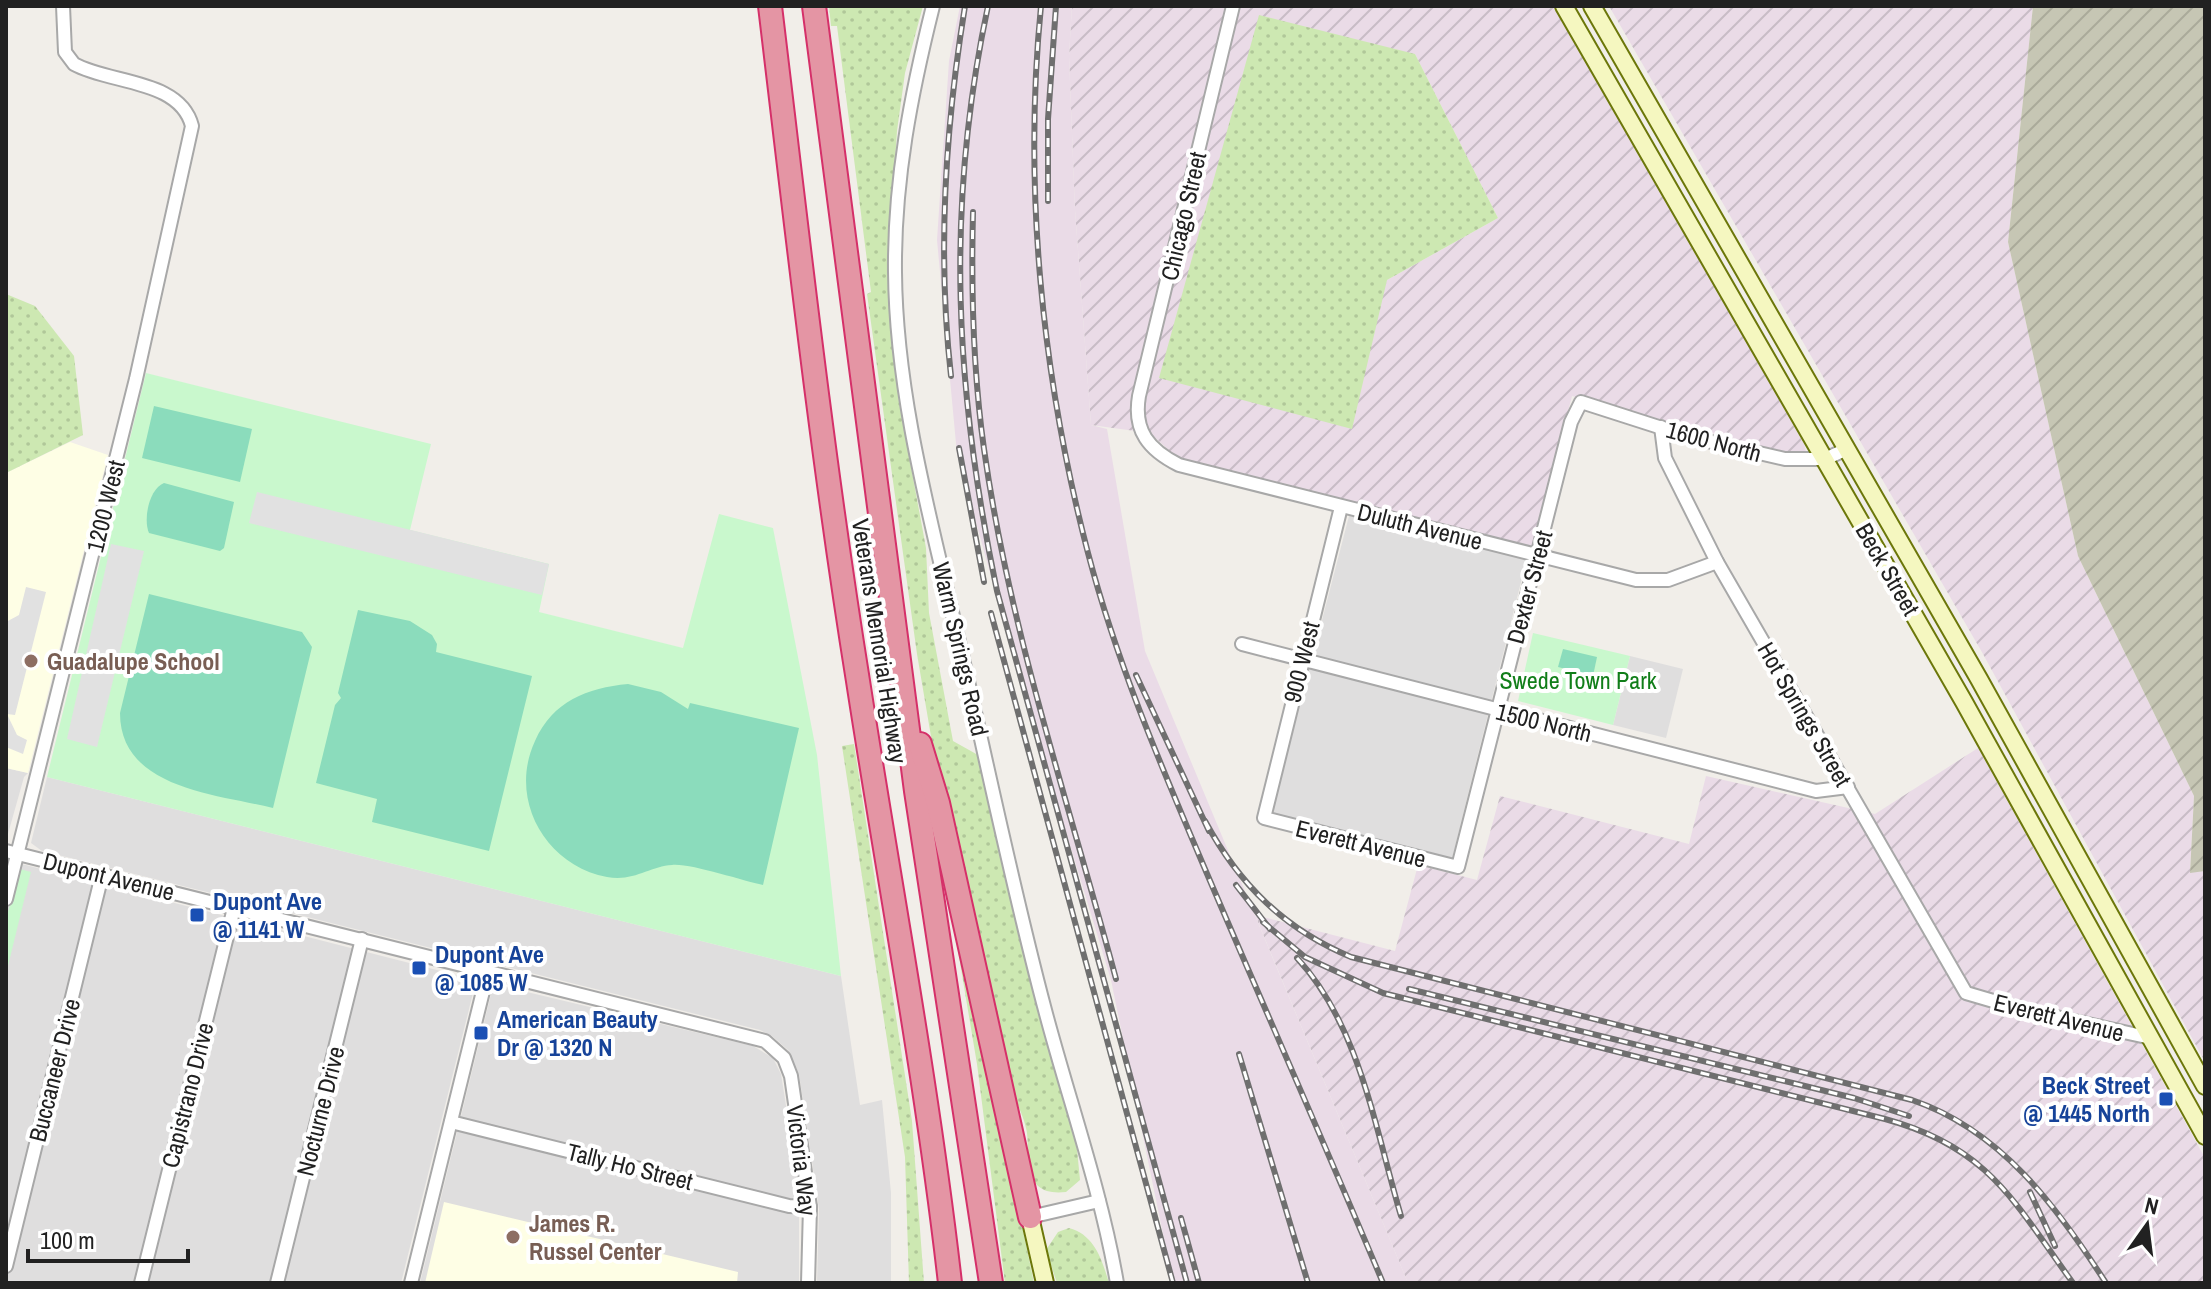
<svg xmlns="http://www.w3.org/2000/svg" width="2211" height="1289" font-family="'Archivo Narrow',sans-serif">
  <defs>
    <pattern id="industrial-furrows" width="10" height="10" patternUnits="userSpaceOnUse" patternTransform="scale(2)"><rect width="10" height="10" fill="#eadbe7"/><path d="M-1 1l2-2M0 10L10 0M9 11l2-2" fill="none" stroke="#c8bcc6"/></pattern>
    <pattern id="construction-furrows" width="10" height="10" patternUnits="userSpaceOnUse" patternTransform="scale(2)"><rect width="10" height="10" fill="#c6c6b4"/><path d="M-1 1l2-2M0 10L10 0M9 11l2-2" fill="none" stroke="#aaaa9a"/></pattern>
    <pattern id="grass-dots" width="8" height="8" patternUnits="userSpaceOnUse" patternTransform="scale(2)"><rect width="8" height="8" fill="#cde8b2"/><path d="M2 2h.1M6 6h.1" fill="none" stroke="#b0c799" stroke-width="1.8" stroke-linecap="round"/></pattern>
  </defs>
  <rect width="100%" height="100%" fill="#f1eee9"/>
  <g fill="#dfdede">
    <polygon points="1349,516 1527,558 1452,859 1272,813"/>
    <polygon points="1630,656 1683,669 1666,738 1613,725"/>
    <polygon points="6,768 28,773 24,777 6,841"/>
    <polygon points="47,777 841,976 860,1105 882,1100 891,1193 891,1283 817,1283 819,1209 799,1074 788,1050 772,1036 760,1030 42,851 31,843"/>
    <polygon points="6,860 472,979 474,989 401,1283 6,1283"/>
    <polygon points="498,985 753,1046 773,1058 781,1074 799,1187 799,1283 420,1283 491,994"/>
  </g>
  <g fill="url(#industrial-furrows)" fill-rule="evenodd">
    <path d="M1072,6H1553L1757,361L1804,444L1808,459L1572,396L1532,550L1183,463L1150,433L1091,425L1075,210L1069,56ZM1415,54L1498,218L1387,280Z"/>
    <polygon points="1609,6 2033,6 2008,242 2078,556 2194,796 2190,872 2205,871 2205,1062 1983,654"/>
    <polygon points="1978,748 2205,1158 2205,1283 1408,1283 1255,915 1395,951 1418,865 1477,880 1500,796 1689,844 1706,776 1875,814"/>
  </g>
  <g fill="#fefee5">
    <polygon points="70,442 108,455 28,773 6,768 6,473"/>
    <polygon points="444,1202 738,1272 737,1283 425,1283"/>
  </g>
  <polygon fill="#eadbe7" points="960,6 1072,6 1069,56 1075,210 1091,425 1107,429 1145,651 1408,1283 1173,1283 1111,980 1019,677 957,454 937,240 949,61"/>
  <polygon fill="url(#construction-furrows)" points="2033,6 2205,6 2205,871 2190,873 2194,796 2078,556 2008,242"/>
  <g fill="url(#grass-dots)">
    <path d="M829,6H923L905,73L897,131L889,253L892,334L899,402L926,548L929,613L953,741L978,755L1041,1019L1077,1149L1080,1180L1066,1192C1023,1197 1030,1161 1027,1133C1025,1119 1017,1104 1012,1090L934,754L917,654L867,294L871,292L837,26H831Z"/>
    <polygon points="1259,15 1415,54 1498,218 1387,280 1352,429 1159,378"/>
    <polygon points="6,294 35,306 74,356 83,435 6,473"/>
    <polygon points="854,744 912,1121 924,1283 909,1283 905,1157 842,746"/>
    <polygon points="957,945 964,945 1034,1283 1005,1283 977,1064"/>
    <path d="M1069,1228C1095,1235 1102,1260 1109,1283H1057L1046,1250L1058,1232Z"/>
  </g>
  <g fill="#c9f8cd">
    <polygon points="146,373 431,444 410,530 549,564 539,612 683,648 719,514 773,528 817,755 841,976 47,777"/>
    <polygon points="1533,633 1630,656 1613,725 1518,701"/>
    <polygon points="20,869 31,872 6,974 6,919"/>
  </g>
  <g fill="#8bdcbc">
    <polygon points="154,406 252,429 240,482 142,458"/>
    <path d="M164,483L234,502L224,548L220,551L149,533C143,519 149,489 164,483Z"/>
    <path d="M149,594L302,632L312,647L273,808C217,794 120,789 120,713Z"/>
    <polygon points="358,610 410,621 432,635 437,644 436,652 532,676 489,851 372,822 377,799 316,783 335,705 341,698 338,693"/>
    <polygon points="1563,649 1597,657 1593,676 1558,667"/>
    <path d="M628,684L661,692L688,709L690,703L799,728L763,885C743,881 690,863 672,865C650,866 634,882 607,877C545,865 508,799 535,741C553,701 587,688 628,684Z"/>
  </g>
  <g fill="#e1e1e1">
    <polygon points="257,492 549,564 542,595 249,523"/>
    <polygon points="111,544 144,551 97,747 67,739"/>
    <polygon points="26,587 46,592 15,715 7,714 17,735 27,740 23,754 6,747 6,622 19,615"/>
  </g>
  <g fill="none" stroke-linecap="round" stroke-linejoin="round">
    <defs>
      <g id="minor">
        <path d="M933,6C911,94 894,181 895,272C896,398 932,524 960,646C988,767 1013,890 1045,1010C1069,1101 1101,1190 1117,1283"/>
        <path d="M1233,6L1139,396C1133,431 1149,450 1179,465L1636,580H1668L1717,562"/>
        <polyline points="1661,427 1665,458 1717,562 1966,993 2024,1010 2151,1038"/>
        <polyline points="1341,507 1264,818 1458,867 1571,422 1581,402 1690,437 1785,459 1825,459 1847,449"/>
        <polyline points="1242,644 1816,791 1848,787"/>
        <polyline points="6,851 765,1041 784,1058 791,1076 810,1207 808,1283"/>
        <path d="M6,899L136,379L192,126C180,79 110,84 74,64L65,52L63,6"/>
        <polyline points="451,1122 789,1206 810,1207"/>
        <polyline points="1030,1217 1099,1201"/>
        <polyline points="6,1266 102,875"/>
        <polyline points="141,1283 234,908"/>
        <polyline points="277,1283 362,939"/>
        <polyline points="411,1283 488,971"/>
      </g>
      <g id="secondary">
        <polyline points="1564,6 1964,702 2205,1136"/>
        <polyline points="1592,6 1979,679 2205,1086"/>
        <polyline points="1030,1217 1045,1283"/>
      </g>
      <g id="motorway">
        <path d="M770,6C797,231 822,457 858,681C889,882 927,1081 950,1283"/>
        <polyline points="814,6 916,791 991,1283"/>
        <polyline points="920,744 938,803 1030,1217"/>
      </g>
    </defs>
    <use href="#minor" stroke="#a8a8a8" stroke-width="16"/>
    <use href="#secondary" stroke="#6c770a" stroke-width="20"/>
    <use href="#motorway" stroke="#d53069" stroke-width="26"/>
    <use href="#minor" stroke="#fff" stroke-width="12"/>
    <use href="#secondary" stroke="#f5f7c0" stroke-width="16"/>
    <use href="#motorway" stroke="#e495a4" stroke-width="22"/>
    <defs>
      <g id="rail">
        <path d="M988,6C945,208 955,390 997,591L1187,1283"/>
        <path d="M1041,6C1023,188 1042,377 1088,553C1116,660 1159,761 1202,862C1262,1003 1324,1142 1383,1283"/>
        <polyline points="1048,201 1048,119 1056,6"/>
        <path d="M973,212C971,291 973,371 984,449C1009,628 1069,804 1116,979"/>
        <path d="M951,376C937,252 945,129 965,6"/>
        <polyline points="959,448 984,582"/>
        <polyline points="991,613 1173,1283"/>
        <polyline points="1136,675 1209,831"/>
        <path d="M1205,821C1239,884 1284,929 1351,957L1912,1100C2001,1130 2057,1207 2106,1283"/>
        <polyline points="1236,885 1270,929"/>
        <path d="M1263,922L1305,957L1383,993L1885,1119C1989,1147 2014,1202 2073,1283"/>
        <path d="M1297,958C1360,1026 1375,1129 1401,1216"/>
        <polyline points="1409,989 1854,1098 1909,1116"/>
        <polyline points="1239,1054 1308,1283"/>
        <polyline points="2030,1192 2055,1246"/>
        <polyline points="1181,1218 1199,1283"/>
      </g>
    </defs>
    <use href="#rail" stroke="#6f6f6f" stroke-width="6"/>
    <use href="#rail" stroke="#fff" stroke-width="3" stroke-dasharray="9" stroke-linecap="butt"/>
  </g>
  <g fill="#8d6e63" stroke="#fff" stroke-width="3">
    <circle cx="31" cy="661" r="8"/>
    <circle cx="513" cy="1237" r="8"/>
  </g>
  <g fill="#1a4fb4" stroke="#fff" stroke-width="3">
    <rect x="189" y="907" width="16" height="16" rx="4"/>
    <rect x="411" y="960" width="16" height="16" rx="4"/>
    <rect x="473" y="1025" width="16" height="16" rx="4"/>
    <rect x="2158" y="1091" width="16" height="16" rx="4"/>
  </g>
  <g text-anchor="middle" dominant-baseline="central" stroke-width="8" stroke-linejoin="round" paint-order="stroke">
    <g font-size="24" fill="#212121" stroke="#fff">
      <text transform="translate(1183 216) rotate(-77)">Chicago Street</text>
      <text transform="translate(1714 441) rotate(15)">1600 North</text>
      <text transform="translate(105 506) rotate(-76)">1200 West</text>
      <text transform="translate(1420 526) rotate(14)">Duluth Avenue</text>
      <text transform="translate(1888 569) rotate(60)">Beck Street</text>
      <text transform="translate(1529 587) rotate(-75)">Dexter Street</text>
      <text transform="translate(880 641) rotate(81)">Veterans Memorial Highway</text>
      <text transform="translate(961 649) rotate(77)">Warm Springs Road</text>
      <text transform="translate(1301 662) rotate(-76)">900 West</text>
      <text transform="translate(1805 714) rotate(60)">Hot Springs Street</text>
      <text transform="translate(1544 722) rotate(14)">1500 North</text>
      <text transform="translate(1361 843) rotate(14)">Everett Avenue</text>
      <text transform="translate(109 876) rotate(14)">Dupont Avenue</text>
      <text transform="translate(2059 1017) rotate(14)">Everett Avenue</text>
      <text transform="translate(54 1070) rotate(-76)">Buccaneer Drive</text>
      <text transform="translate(187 1095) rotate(-76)">Capistrano Drive</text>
      <text transform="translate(320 1111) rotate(-76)">Nocturne Drive</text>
      <text transform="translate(802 1160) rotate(83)">Victoria Way</text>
      <text transform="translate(630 1166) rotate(14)">Tally Ho Street</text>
    </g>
    <g font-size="24" font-weight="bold" fill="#785e54" stroke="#fff" text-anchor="start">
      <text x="47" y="661">Guadalupe School</text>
      <text x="529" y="1223">James R.<tspan x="529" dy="28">Russel Center</tspan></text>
    </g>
    <g font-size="24" fill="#117e19" stroke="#fff">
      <text x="1578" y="680">Swede Town Park</text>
    </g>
    <g font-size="24" font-weight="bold" fill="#164399" stroke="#fff" text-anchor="start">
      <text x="213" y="901">Dupont Ave<tspan x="213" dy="28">@ 1141 W</tspan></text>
      <text x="435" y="954">Dupont Ave<tspan x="435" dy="28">@ 1085 W</tspan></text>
      <text x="497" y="1019">American Beauty<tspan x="497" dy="28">Dr @ 1320 N</tspan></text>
      <text x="2150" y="1085" text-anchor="end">Beck Street<tspan x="2150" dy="28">@ 1445 North</tspan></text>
    </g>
  </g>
  <rect width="2211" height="1289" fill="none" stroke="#212121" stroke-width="16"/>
  <g transform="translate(2147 1225) rotate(14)" stroke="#ffffff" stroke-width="6" paint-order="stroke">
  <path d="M0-6L14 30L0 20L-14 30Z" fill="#212121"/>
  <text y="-12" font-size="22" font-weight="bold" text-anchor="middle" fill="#212121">N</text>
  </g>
  <path d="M28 1249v12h160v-12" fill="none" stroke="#212121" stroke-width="4"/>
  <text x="40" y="1249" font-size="24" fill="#212121" stroke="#ffffff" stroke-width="6" paint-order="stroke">100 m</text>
</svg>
